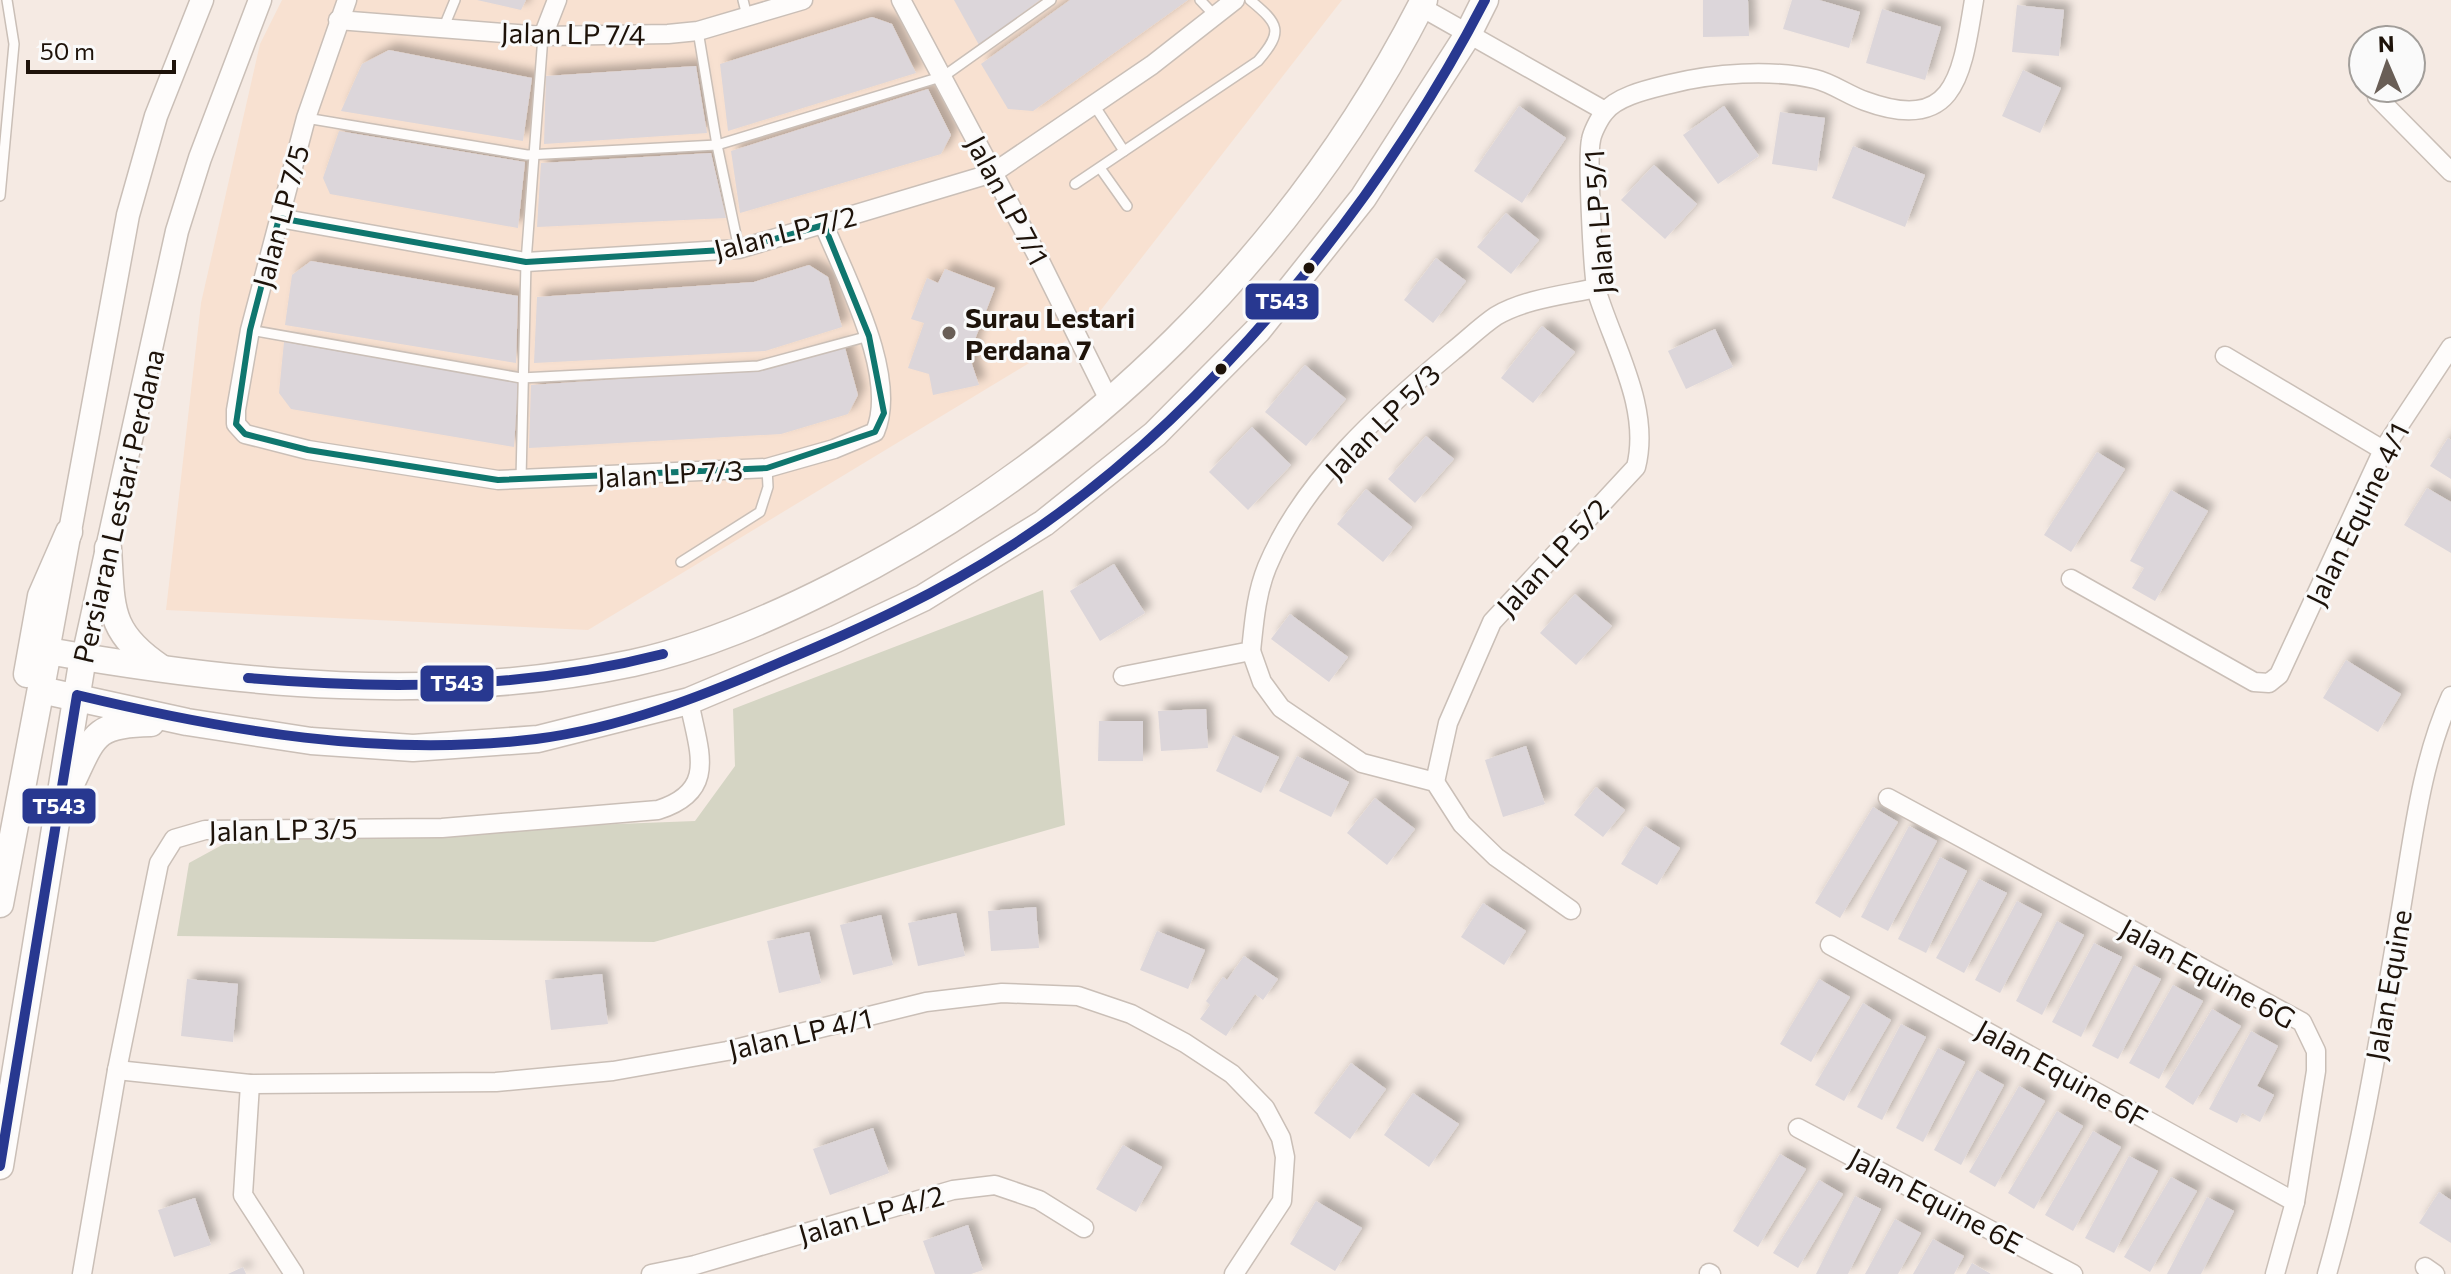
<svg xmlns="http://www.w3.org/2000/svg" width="2451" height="1274" font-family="Commissioner,sans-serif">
  <defs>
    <filter id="shadow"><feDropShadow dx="7" dy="-7" stdDeviation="4" flood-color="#0004"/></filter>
  </defs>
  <rect width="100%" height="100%" fill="#f5eae3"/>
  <polygon fill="#f8e1d1" points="282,0 1342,0 1087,328 588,630 166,610 201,303 260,44"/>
  <polygon fill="#d5d5c4" points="1043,590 1065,825 654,942 177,936 189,863 233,839 695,821 735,766 733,709"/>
  <g fill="#dcd6da" filter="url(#shadow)">
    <polygon points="477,0 526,0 521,10"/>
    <polygon points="954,0 1040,0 979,45"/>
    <polygon points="1070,0 1188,0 1033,111 1008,109 981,64"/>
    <polygon points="1703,0 1748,0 1749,36 1703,37"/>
    <polygon points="1792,0 1819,0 1860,12 1849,48 1783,29"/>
    <polygon points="2017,5 2064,10 2059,56 2012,52"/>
    <polygon points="1882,9 1941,27 1925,80 1866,63"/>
    <polygon points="872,17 892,24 916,73 728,131 720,64"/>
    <polygon points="389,50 532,78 523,141 341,111 362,64"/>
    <polygon points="696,66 707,133 544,144 546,76"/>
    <polygon points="2023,70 2061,88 2040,133 2002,116"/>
    <polygon points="928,89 951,135 941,154 740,213 731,151"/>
    <polygon points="1519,106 1566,138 1522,203 1474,171"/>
    <polygon points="1724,106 1759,156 1718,184 1683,135"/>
    <polygon points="1780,112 1825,118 1817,171 1772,164"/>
    <polygon points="339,131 525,162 518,228 330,194 323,178"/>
    <polygon points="1853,146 1925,175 1905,227 1832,198"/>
    <polygon points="711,153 726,218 537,227 541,163"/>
    <polygon points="1654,165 1697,204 1665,239 1621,200"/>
    <polygon points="1506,213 1539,240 1511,274 1477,247"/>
    <polygon points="1436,258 1466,281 1433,323 1404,300"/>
    <polygon points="311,261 518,296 516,363 285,325 292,275"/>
    <polygon points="809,265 828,277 842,327 765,351 534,363 537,297 754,282"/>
    <polygon points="945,269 995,288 974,342 972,364 979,385 933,395 929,374 908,368 924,323 911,319 927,278 938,283"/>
    <polygon points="1542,326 1575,352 1533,403 1501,378"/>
    <polygon points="1715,329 1733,367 1686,389 1668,351"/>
    <polygon points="284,342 518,382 514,447 291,409 279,393"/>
    <polygon points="844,344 858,395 848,414 781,434 529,448 531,385 768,369"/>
    <polygon points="1305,365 1346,399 1306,446 1265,412"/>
    <polygon points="1252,427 1291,465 1248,510 1209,472"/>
    <polygon points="1426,436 1454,459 1415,503 1388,479"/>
    <polygon points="2448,438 2451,440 2451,479 2430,466"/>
    <polygon points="2097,452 2125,469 2071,552 2044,535"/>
    <polygon points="2427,488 2451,502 2451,553 2404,525"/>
    <polygon points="1366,489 1412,527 1383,562 1337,524"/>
    <polygon points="2171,490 2208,511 2155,601 2132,588 2144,568 2130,561"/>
    <polygon points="1114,564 1145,613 1100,641 1070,591"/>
    <polygon points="1575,594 1612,626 1576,665 1540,633"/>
    <polygon points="1290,614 1348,657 1329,682 1271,639"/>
    <polygon points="2346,660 2401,694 2378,732 2323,698"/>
    <polygon points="1206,709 1208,748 1161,751 1158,711"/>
    <polygon points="1099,721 1143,721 1143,761 1098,761"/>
    <polygon points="1233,735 1279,757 1261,793 1216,771"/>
    <polygon points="1526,746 1545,804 1503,817 1485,760"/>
    <polygon points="1297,756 1349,782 1331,817 1279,791"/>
    <polygon points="1596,787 1625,810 1603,837 1574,815"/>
    <polygon points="1375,798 1415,829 1387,865 1347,833"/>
    <polygon points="1873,807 1898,822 1840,918 1815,903"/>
    <polygon points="1645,826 1680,848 1657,885 1621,864"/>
    <polygon points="1909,826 1937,841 1888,931 1861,917"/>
    <polygon points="1940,857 1967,871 1926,953 1898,939"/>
    <polygon points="1979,879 2007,893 1964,973 1936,958"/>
    <polygon points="2017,901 2042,914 2000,993 1975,980"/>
    <polygon points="1483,903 1526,931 1504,965 1461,937"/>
    <polygon points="1036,907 1039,948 991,951 988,911"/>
    <polygon points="956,913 965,956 918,966 908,923"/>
    <polygon points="881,915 893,965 853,975 840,925"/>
    <polygon points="2057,921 2084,935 2042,1015 2016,1001"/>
    <polygon points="1157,931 1205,950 1188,989 1140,970"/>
    <polygon points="809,932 821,983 779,993 767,941"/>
    <polygon points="2094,943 2122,957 2081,1037 2052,1022"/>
    <polygon points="1244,956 1278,979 1263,1000 1255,994 1226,1036 1200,1019 1210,1005 1206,1001 1223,977 1227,980"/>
    <polygon points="2134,965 2161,979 2118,1059 2092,1046"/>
    <polygon points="602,974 608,1024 551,1030 545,980"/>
    <polygon points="187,979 238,984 233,1042 181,1036"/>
    <polygon points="1819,979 1850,997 1811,1062 1780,1044"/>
    <polygon points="2173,985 2203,1001 2159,1079 2129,1063"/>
    <polygon points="1863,1003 1891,1020 1844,1101 1815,1085"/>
    <polygon points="2212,1009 2241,1026 2193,1105 2165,1087"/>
    <polygon points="1901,1024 1926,1037 1882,1120 1857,1107"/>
    <polygon points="2251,1031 2278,1046 2257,1086 2274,1095 2260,1122 2242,1113 2237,1123 2209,1109"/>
    <polygon points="1938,1048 1965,1062 1923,1142 1896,1128"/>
    <polygon points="1351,1063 1386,1089 1350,1139 1314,1113"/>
    <polygon points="1977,1070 2004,1085 1961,1165 1934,1150"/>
    <polygon points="2019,1086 2045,1101 1995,1187 1969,1172"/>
    <polygon points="1413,1093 1459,1124 1429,1167 1384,1135"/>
    <polygon points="2057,1111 2083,1126 2034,1209 2008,1193"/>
    <polygon points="873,1128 889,1173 830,1195 813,1149"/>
    <polygon points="2093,1131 2121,1147 2073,1231 2045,1215"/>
    <polygon points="1123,1145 1162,1167 1136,1212 1096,1189"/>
    <polygon points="1780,1154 1806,1169 1758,1247 1733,1231"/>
    <polygon points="2129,1156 2158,1171 2114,1253 2085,1238"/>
    <polygon points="2171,1177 2197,1191 2150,1272 2124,1257"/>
    <polygon points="1819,1180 1843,1194 1798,1268 1773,1253"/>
    <polygon points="2439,1192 2451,1200 2451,1243 2419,1223"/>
    <polygon points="1855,1196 1881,1209 1848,1274 1816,1274"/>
    <polygon points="2207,1197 2234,1211 2201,1274 2167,1274"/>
    <polygon points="195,1198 211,1245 174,1257 158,1210"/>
    <polygon points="1316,1201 1362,1228 1335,1271 1290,1244"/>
    <polygon points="1895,1219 1921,1233 1898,1274 1865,1274"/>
    <polygon points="968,1225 983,1270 971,1274 935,1274 923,1241"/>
    <polygon points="1933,1239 1964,1256 1954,1274 1913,1274"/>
    <polygon points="1972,1263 1991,1274 1966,1274"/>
    <polygon points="243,1267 246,1274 228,1274"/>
  </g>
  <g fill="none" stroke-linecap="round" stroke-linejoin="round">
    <defs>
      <g id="service">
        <polyline points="743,0 747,16"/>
        <polyline points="1200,0 1216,17"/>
        <polyline points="443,29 455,0"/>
        <polyline points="698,31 717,145 739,249"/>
        <polyline points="1094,105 1124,151"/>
        <polyline points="306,118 527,155 717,145 944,76 1051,0"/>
        <polyline points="1100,168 1127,206"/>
        <path d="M1075,184L1258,61C1284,31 1279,24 1250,0"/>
        <polyline points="0,196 14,44 7,0"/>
        <polyline points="250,330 521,378 758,366 869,336"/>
        <polyline points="521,479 526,262 543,36"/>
        <polyline points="681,562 760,512 768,487 767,468"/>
      </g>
      <g id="minor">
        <path d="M347,0L306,118L250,330L236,410V424L245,434L308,450L498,480L767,468L834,449L875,432C899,377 846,279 824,225"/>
        <polyline points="901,0 1039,259 1110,402"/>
        <polyline points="1421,7 1605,111"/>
        <polyline points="338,20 543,36 668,34 698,31 803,0"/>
        <polyline points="543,36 557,0"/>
        <polyline points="2377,97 2451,172"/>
        <polyline points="279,218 526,262 739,249 993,173 1152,65 1235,0"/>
        <polyline points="2225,356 2383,450"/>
        <polyline points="2071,579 2254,682 2269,683 2279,675 2383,450 2451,347"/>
        <polyline points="1251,651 1262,682 1281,708 1362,763 1435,782 1462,824 1496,857 1571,910"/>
        <path d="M1123,676L1251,651C1254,623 1256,594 1267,567C1303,480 1382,410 1453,351C1467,340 1481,326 1496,316C1525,299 1564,295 1596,288"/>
        <path d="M1435,782L1448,723L1492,622L1636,467C1651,408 1614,347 1597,292C1593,276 1587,157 1591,140C1592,133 1599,119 1604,113C1616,96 1650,89 1670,84C1713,73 1771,69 1815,79C1832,83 1848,95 1865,101C1957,135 1962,72 1974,0"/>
        <polyline points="1888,798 2302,1022 2316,1051 2316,1071 2295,1202 2275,1274"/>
        <polyline points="1830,945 2295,1202"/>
        <polyline points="117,1070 250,1084 496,1082 613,1071 727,1051 926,1002 1002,993 1078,996 1131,1014 1185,1043 1232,1074 1265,1108 1281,1138 1285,1157 1282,1201 1234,1274"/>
        <polyline points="250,1084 243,1195 294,1274"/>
        <polyline points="1798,1128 2073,1274"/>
        <polyline points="2425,1267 2435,1274"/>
        <polyline points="1709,1273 1711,1274"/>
        <path d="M82,1274L117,1070L159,863L174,839L205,830L442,828L658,810C719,791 698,750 689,701"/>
        <polyline points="651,1274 695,1265 953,1190 995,1185 1039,1200 1084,1228"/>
        <path d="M2327,1274C2361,1155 2380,1032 2401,909C2413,838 2421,762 2451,696"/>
      </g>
      <g id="tertiary">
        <polyline points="48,651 128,215 156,116 202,0"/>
        <polyline points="83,657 177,231 200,158 260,0"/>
      </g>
      <g id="secondary">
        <path d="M108,548C112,608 107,632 161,668"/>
        <polyline points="27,674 41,596 69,532"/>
        <polyline points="41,690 187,722 311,741 413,748 538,739 689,701 836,639 923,598 1044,523 1155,434 1258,330 1363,198 1467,36 1485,0"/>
        <path d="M71,784C94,735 94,724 151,723"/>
        <path d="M0,904L48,651C240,685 440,704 633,663C703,648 771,618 834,586C1086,459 1296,252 1424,0"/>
        <polyline points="0,1166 83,657"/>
      </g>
    </defs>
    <use href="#service" stroke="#cabfb7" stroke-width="12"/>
    <use href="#minor" stroke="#cabfb7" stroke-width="21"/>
    <use href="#tertiary" stroke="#cabfb7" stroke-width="25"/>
    <use href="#secondary" stroke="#cabfb7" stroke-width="29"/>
    <use href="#service" stroke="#fefcfb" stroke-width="9"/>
    <use href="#minor" stroke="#fefcfb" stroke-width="18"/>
    <use href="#tertiary" stroke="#fefcfb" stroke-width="22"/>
    <use href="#secondary" stroke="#fefcfb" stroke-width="26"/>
    <defs>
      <g id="bus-1">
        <path d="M248,678C388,690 526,689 663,654"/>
        <path d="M0,1166L77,695C227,731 381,758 536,739C621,728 703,696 781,662C860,629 939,593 1011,546C1204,422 1380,203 1485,0"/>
      </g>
    </defs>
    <use href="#bus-1" stroke="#fafafa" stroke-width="16"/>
    <use href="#bus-1" stroke="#283890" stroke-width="10"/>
  </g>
  <path fill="none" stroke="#0f766e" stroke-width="6" stroke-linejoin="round" d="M279,218L526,262L739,249L824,225L869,336L884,413L875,432L767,468L498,480L308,450L245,434L236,424L250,330Z"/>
  <g fill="#1e130a" stroke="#fafafa" stroke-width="3">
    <circle cx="1309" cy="268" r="7"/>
    <circle cx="1221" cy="369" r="7"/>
  </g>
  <circle fill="#695e56" stroke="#fafafa" stroke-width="3" cx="949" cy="333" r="8"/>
  <g text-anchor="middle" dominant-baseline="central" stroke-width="6" stroke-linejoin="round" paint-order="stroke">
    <g font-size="28" fill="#1e130a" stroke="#fafafa">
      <text transform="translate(573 33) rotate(1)">Jalan LP 7/4</text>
      <text transform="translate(1008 200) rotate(62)">Jalan LP 7/1</text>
      <text transform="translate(280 216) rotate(-75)">Jalan LP 7/5</text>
      <text transform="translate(1598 222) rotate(-94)">Jalan LP 5/1</text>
      <text transform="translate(785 232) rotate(-14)">Jalan LP 7/2</text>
      <text transform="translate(1382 421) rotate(-45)">Jalan LP 5/3</text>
      <text transform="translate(670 473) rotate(-3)">Jalan LP 7/3</text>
      <text transform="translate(118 506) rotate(-77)">Persiaran Lestari Perdana</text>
      <text transform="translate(2357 514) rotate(-64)">Jalan Equine 4/1</text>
      <text transform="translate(1552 557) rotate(-47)">Jalan LP 5/2</text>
      <text transform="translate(283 829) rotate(-1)">Jalan LP 3/5</text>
      <text transform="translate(2208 973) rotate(29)">Jalan Equine 6G</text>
      <text transform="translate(2388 985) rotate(-80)">Jalan Equine</text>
      <text transform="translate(800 1033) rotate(-13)">Jalan LP 4/1</text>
      <text transform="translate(2062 1073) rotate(29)">Jalan Equine 6F</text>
      <text transform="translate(1936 1200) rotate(28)">Jalan Equine 6E</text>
      <text transform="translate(871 1214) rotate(-16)">Jalan LP 4/2</text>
    </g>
    <g font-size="28" font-weight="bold" fill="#1e130a" stroke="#fafafa" text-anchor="start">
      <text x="965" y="317">Surau Lestari<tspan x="965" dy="32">Perdana 7</tspan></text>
    </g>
  </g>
  <g stroke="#fafafa" stroke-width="3">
    <rect x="1244" y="282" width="76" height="39" rx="8" fill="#283890"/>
    <rect x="419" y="664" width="76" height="39" rx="8" fill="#283890"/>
    <rect x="21" y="787" width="76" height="38" rx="8" fill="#283890"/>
  </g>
  <g font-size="22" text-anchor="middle" font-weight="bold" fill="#fff">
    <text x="1282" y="309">T543</text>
    <text x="457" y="691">T543</text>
    <text x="59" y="814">T543</text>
  </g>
  <g transform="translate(2387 64) rotate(358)"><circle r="38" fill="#fafafa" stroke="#a29e9a" stroke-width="2"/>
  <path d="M0-6L14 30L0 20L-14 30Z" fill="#695e56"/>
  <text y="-12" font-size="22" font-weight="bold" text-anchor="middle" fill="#1e130a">N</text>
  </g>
  <path d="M28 60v12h146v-12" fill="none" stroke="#1e130a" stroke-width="4"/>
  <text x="40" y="60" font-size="24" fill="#1e130a" stroke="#fafafa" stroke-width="6" paint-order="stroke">50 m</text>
</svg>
